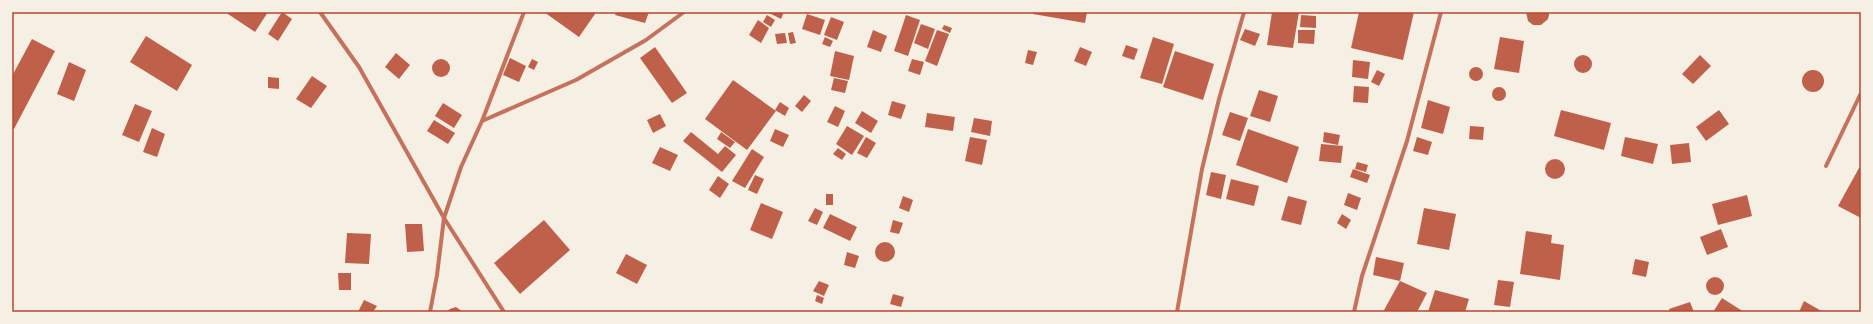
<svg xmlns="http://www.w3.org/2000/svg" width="1873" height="324" font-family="'Golos Text',sans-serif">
  <rect width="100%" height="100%" fill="#f6efe4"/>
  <g fill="#bf614a">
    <polygon points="225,12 268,12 255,32"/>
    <polygon points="282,12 292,19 278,41 268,34"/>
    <polygon points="544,12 593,12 595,14 579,37"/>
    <polygon points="616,12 649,12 645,23 615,15"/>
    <polygon points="767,12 784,12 781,19"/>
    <polygon points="1034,12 1087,12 1085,23 1033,14"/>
    <polygon points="1272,12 1299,12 1293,48 1267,45"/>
    <polygon points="1359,12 1414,12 1403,60 1351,48"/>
    <polygon points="1526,12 1549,12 1549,15 1548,19 1541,25 1533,25 1528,21"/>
    <polygon points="807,14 825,20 820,35 802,29"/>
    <polygon points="767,15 775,20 771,27 763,22"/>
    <polygon points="906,15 920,20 908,56 894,51"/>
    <polygon points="1301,15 1316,16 1316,28 1300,27"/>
    <polygon points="831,17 844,22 837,40 824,35"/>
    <polygon points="758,20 769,28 761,43 749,35"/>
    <polygon points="921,24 935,29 928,49 914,43"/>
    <polygon points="944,25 952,28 950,33 942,29"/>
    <polygon points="1245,29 1260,34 1255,46 1240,40"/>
    <polygon points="873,30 887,36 881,52 867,47"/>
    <polygon points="937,30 949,34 937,66 925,61"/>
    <polygon points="1298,30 1315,30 1314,44 1298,43"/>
    <polygon points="793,32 796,43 790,44 788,33"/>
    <polygon points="785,33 787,43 777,44 775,34"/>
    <polygon points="146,36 192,65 177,91 130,62"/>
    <polygon points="825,37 833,41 830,47 822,44"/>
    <polygon points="1153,37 1174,44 1162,84 1140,78"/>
    <polygon points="1500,37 1524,41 1519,73 1494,69"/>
    <polygon points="32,39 55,51 14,129 12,128 12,76"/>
    <polygon points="1126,45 1138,49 1134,60 1122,56"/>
    <polygon points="655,47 687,93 672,103 640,58"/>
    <polygon points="1080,47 1092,52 1086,66 1074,61"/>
    <polygon points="1028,50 1037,52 1033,65 1025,63"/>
    <polygon points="835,51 854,56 849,80 830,76"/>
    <polygon points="1175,51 1214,64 1203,100 1163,87"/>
    <polygon points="396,53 410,65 399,79 385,67"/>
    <circle cx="1583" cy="64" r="9"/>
    <polygon points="1700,55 1711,66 1693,84 1682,74"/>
    <polygon points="510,58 526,66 519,82 503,75"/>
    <circle cx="441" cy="68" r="9"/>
    <polygon points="532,59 538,62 534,70 528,67"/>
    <polygon points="912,59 924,62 920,75 908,71"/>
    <polygon points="1353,60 1370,62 1368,79 1352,77"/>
    <polygon points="69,62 86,70 74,101 57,94"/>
    <circle cx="1476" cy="74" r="7"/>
    <polygon points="1377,70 1385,74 1379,86 1371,82"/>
    <circle cx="1813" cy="81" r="11"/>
    <polygon points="312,76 327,86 311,108 296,99"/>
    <polygon points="268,77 279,78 279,89 268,88"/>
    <polygon points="834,78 848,81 845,93 831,90"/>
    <polygon points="733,80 776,111 747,150 705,119"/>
    <polygon points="1354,86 1369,87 1368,103 1353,102"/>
    <circle cx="1499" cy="94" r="7"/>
    <polygon points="1259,90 1278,96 1270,122 1250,116"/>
    <polygon points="804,95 811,101 802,112 795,106"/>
    <polygon points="1428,100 1450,107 1443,134 1421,128"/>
    <polygon points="892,101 906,105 901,119 888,115"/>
    <polygon points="780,102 789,108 785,116 775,110"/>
    <polygon points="443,103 462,115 454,128 435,116"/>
    <polygon points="135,104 152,111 139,142 122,135"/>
    <polygon points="835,106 845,111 838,127 827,122"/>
    <polygon points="1561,110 1611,123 1604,150 1554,136"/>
    <polygon points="1719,110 1729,124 1706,141 1696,127"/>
    <polygon points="862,111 878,121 871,133 855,123"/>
    <polygon points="1230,112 1248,118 1240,141 1222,135"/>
    <polygon points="927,113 955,117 953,131 925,127"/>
    <polygon points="660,114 666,126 653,133 647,120"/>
    <polygon points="974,118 992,121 990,136 971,132"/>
    <polygon points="434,120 455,133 448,144 427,131"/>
    <polygon points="847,126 864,136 852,155 836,144"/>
    <polygon points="1470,126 1484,127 1483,140 1469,139"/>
    <polygon points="152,128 165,134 157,157 143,152"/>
    <polygon points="775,129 789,135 783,147 770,141"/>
    <polygon points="1248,129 1299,147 1287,183 1236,165"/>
    <polygon points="691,132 718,154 725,146 736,155 722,172 683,141"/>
    <polygon points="721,132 735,142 730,148 717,139"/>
    <polygon points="1324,132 1340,135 1338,145 1323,142"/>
    <polygon points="866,137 876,143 867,158 857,153"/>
    <polygon points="970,137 987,140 982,165 965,161"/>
    <polygon points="1417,137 1432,142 1428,155 1413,151"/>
    <polygon points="1625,137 1658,144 1653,164 1621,156"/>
    <polygon points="1689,143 1691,162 1672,164 1670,145"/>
    <polygon points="1321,144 1343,146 1341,163 1319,161"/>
    <polygon points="660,147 678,155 670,171 652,163"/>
    <polygon points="838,148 846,154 842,160 833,154"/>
    <polygon points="752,149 764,157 745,188 732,181"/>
    <circle cx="1555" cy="169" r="10"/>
    <polygon points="1357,162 1368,165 1366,172 1355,169"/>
    <polygon points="1859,168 1861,169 1861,218 1838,206"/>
    <polygon points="1353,169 1370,175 1367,183 1350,177"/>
    <polygon points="1211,172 1226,175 1221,199 1206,195"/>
    <polygon points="755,175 764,179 757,194 748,190"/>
    <polygon points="718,176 729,184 720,198 709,190"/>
    <polygon points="1231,179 1259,186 1254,206 1226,199"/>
    <polygon points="1348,193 1361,198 1357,210 1344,205"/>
    <rect x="826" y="194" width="7" height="11"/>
    <polygon points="1747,195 1752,216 1718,225 1712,204"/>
    <polygon points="903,196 913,200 909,212 899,208"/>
    <polygon points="1288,196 1307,201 1301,225 1281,220"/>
    <polygon points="761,203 783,212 772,239 750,230"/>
    <polygon points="815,208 823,212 817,225 808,221"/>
    <polygon points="1424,208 1456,214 1449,250 1417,244"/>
    <polygon points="830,214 857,227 850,241 823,228"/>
    <polygon points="1342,214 1351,220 1346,229 1337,223"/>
    <polygon points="544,220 570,250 520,294 494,263"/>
    <polygon points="893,220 903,223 899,234 890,232"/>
    <polygon points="405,224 422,224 424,251 407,252"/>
    <polygon points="1721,229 1728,247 1707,255 1700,237"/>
    <polygon points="1526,231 1552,235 1551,243 1564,245 1560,280 1520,274"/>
    <polygon points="347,233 371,234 369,264 345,263"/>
    <circle cx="885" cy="252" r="10"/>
    <polygon points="847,252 859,256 855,268 844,265"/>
    <polygon points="626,254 647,265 637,284 616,273"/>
    <polygon points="1376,257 1404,263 1400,281 1373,275"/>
    <polygon points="1635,259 1649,262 1646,277 1632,274"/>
    <polygon points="338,273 351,273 351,290 339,290"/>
    <circle cx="1715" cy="286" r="9"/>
    <polygon points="1498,280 1514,282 1510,307 1494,305"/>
    <polygon points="819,281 829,285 824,296 813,291"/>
    <polygon points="1400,281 1427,293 1417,312 1383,312"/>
    <polygon points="1435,290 1469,299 1465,312 1428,312"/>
    <polygon points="893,294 904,297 901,307 890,304"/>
    <polygon points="817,295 824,298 822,304 815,301"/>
    <polygon points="1722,298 1744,312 1713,312"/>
    <polygon points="364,300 377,306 373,312 358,312"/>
    <polygon points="1804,301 1823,312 1799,312"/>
    <polygon points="1690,302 1694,312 1670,312 1669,309"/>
    <polygon points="456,307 463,312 446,312 450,309"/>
  </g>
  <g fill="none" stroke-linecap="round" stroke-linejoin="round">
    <g stroke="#c5725c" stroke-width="4">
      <polyline points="320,12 359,67 444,218 504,312"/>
      <polyline points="482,121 576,80 646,40 684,12"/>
      <polyline points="1826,166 1861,93"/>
      <polyline points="430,312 437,275 444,218 461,167 482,121 524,12"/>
      <polyline points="1177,312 1202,169 1219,99 1244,12"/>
      <polyline points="1354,312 1362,276 1407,141 1441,12"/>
    </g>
  </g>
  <rect width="1873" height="324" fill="none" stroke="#f6efe4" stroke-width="26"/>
  <rect x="13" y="13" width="1847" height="298" fill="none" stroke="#b5482f" stroke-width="1.5"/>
</svg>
